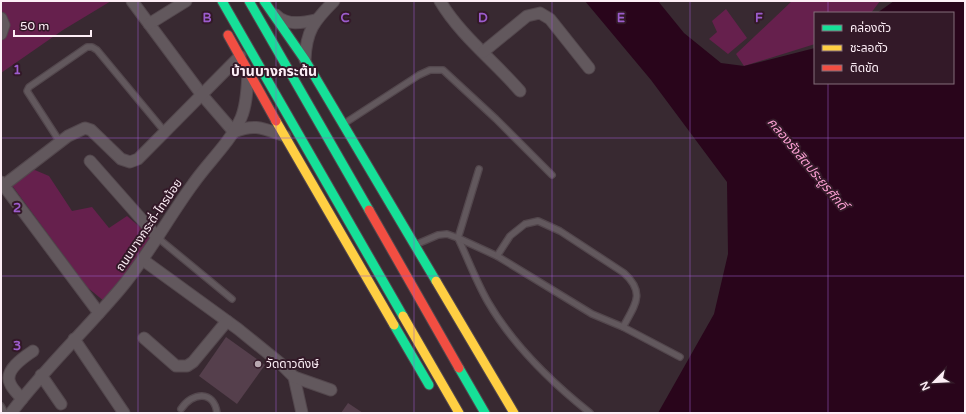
<svg xmlns="http://www.w3.org/2000/svg" width="966" height="414" font-family="'Varela Round','Noto Sans Thai',sans-serif">
  <rect width="100%" height="100%" fill="#382931"/>
  <g fill="#66204d">
    <polygon points="1,1 111,1 63,30 1,73"/>
    <polygon points="792,1 880,1 871,13 815,13 815,44 744,66 736,54"/>
    <polygon points="726,9 747,38 728,54 709,39 717,32 712,21"/>
    <polygon points="30,168 49,176 72,211 92,207 109,228 127,216 154,239 105,302 87,287 11,184"/>
  </g>
  <polygon fill="#29051b" points="585,1 658,1 684,33 721,63 744,66 815,48 815,83 953,83 953,13 877,13 894,1 965,1 965,413 658,413 714,314 728,254 727,182 651,80"/>
  <g fill="#553f4c">
    <polygon points="226,337 265,365 237,404 199,376"/>
    <polygon points="348,403 363,413 341,413"/>
  </g>
  <g fill="none" stroke-linecap="round" stroke-linejoin="round">
    <defs>
      <g id="lane">
        <polyline points="345,123 419,75 430,70 443,70 496,119 552,175"/>
        <polyline points="60,142 27,91 29,87 87,47 92,47 97,50 165,132"/>
        <path d="M479,169L458,238C468,259 476,281 488,302C513,345 551,382 590,413"/>
        <polyline points="158,238 232,299"/>
        <polyline points="417,244 438,235 447,234 458,238 497,256 592,314 623,327 680,357"/>
        <path d="M497,256L510,236L525,224L538,221L560,231L624,273C646,293 635,305 623,327"/>
        <polyline points="1,406 5,413"/>
        <path d="M181,409C192,392 214,390 217,413"/>
      </g>
      <g id="street">
        <polyline points="132,1 202,95 234,132"/>
        <path d="M440,1C460,35 494,61 520,91"/>
        <path d="M276,15C286,26 303,23 315,20"/>
        <polyline points="1,18 4,25 1,34"/>
        <polyline points="149,24 186,1"/>
        <polyline points="483,52 527,16 540,13 550,19 589,68"/>
        <path d="M305,60C306,31 314,21 334,1"/>
        <path d="M234,132C256,123 264,129 285,136"/>
        <polyline points="90,161 158,238"/>
        <polyline points="1,182 99,313"/>
        <polyline points="4,185 68,136 85,128 91,130 121,159 130,162 138,159 240,56"/>
        <polyline points="143,260 238,329 280,363 294,377 302,413"/>
        <polyline points="144,338 176,366 187,366 193,362 227,321"/>
        <polyline points="74,339 124,413"/>
        <polyline points="41,375 61,404"/>
        <polyline points="294,377 331,390"/>
        <path d="M22,399C18,394 12,389 10,383C4,370 24,357 33,351"/>
        <path d="M11,413C44,369 85,331 121,288C148,256 168,218 193,184C208,162 230,143 241,118C247,104 247,88 248,73"/>
      </g>
      <g id="fast">
        <polyline points="222,1 403,316"/>
        <polyline points="249,1 369,210"/>
        <polyline points="264,1 305,60 436,281"/>
        <polyline points="394,325 429,385"/>
        <polyline points="459,368 485,413"/>
      </g>
      <g id="slow">
        <polyline points="276,121 394,325"/>
        <polyline points="436,281 514,413"/>
        <polyline points="403,316 459,413"/>
      </g>
      <g id="jam">
        <polyline points="228,35 276,121"/>
        <polyline points="369,210 459,368"/>
      </g>
    </defs>
    <use href="#lane" stroke="#53474d" stroke-width="8"/>
    <use href="#street" stroke="#53474d" stroke-width="13"/>
    <use href="#fast" stroke="#53474d" stroke-width="11"/>
    <use href="#slow" stroke="#53474d" stroke-width="11"/>
    <use href="#jam" stroke="#53474d" stroke-width="11"/>
    <use href="#lane" stroke="#62585d" stroke-width="5.5"/>
    <use href="#street" stroke="#62585d" stroke-width="11"/>
    <use href="#fast" stroke="#16e098" stroke-width="9"/>
    <use href="#slow" stroke="#ffcf43" stroke-width="9"/>
    <use href="#jam" stroke="#f24e42" stroke-width="9"/>
  </g>
  <path fill="none" stroke="#9c5ccd" stroke-width="1" stroke-opacity="0.55" d="M138,1V413M276,1V413M414,1V413M552,1V413M690,1V413M828,1V13M828,83V413M1,138H965M1,276H965"/>
  <circle fill="#b8a9b1" stroke="#331928" stroke-width="1.5" cx="258" cy="364" r="4"/>
  <g text-anchor="middle" dominant-baseline="central" stroke-width="4" stroke-linejoin="round" paint-order="stroke">
    <g font-size="12" fill="#fdeef6" stroke="#331928">
      <text transform="translate(149 225) rotate(-56)">ถนนบางกระดี่-ไทรน้อย</text>
    </g>
    <g font-size="12" fill="#fdeef6" stroke="#331928" text-anchor="start">
      <text x="266" y="364">วัดดาวดึงษ์</text>
    </g>
    <g font-size="13" font-style="italic" fill="#fa9fd2" stroke="#331928">
      <text transform="translate(807 164) rotate(50)">คลองรังสิตประยูรศักดิ์</text>
    </g>
    <g font-size="14" font-weight="bold" fill="#fdeef6" stroke="#331928">
      <text x="274" y="71">บ้านบางกระต้น</text>
    </g>
  </g>
  <g font-size="13" text-anchor="middle" font-weight="bold" fill="#9c5ccd" stroke="#331928" stroke-width="4" stroke-linejoin="round" paint-order="stroke">
    <text x="207" y="22">B</text>
    <text x="345" y="22">C</text>
    <text x="483" y="22">D</text>
    <text x="621" y="22">E</text>
    <text x="759" y="22">F</text>
    <text x="17" y="74">1</text>
    <text x="17" y="212">2</text>
    <text x="17" y="350">3</text>
  </g>
  <rect width="966" height="414" fill="none" stroke="#fdeef6" stroke-width="4"/>
  <rect x="814" y="12" width="140" height="72" fill="#331928" stroke="#846e7a"/>
  <rect x="822" y="25" width="20" height="6" fill="#16e098" stroke="#846e7a"/>
  <text x="850" y="32" font-size="12" fill="#fdeef6">คล่องตัว</text>
  <rect x="822" y="45" width="20" height="6" fill="#ffcf43" stroke="#846e7a"/>
  <text x="850" y="52" font-size="12" fill="#fdeef6">ชะลอตัว</text>
  <rect x="822" y="65" width="20" height="6" fill="#f24e42" stroke="#846e7a"/>
  <text x="850" y="72" font-size="12" fill="#fdeef6">ติดขัด</text>
  <g transform="translate(934 382) rotate(246)" stroke="#331928" stroke-width="3" paint-order="stroke">
  <path d="M0-3L7 15L0 10L-7 15Z" fill="#fdeef6"/>
  <text y="-6" font-size="11" font-weight="bold" text-anchor="middle" fill="#fdeef6">N</text>
  </g>
  <path d="M14 30v6h77v-6" fill="none" stroke="#fdeef6" stroke-width="2"/>
  <text x="20" y="30" font-size="12" fill="#fdeef6" stroke="#331928" stroke-width="3" paint-order="stroke">50 m</text>
</svg>
